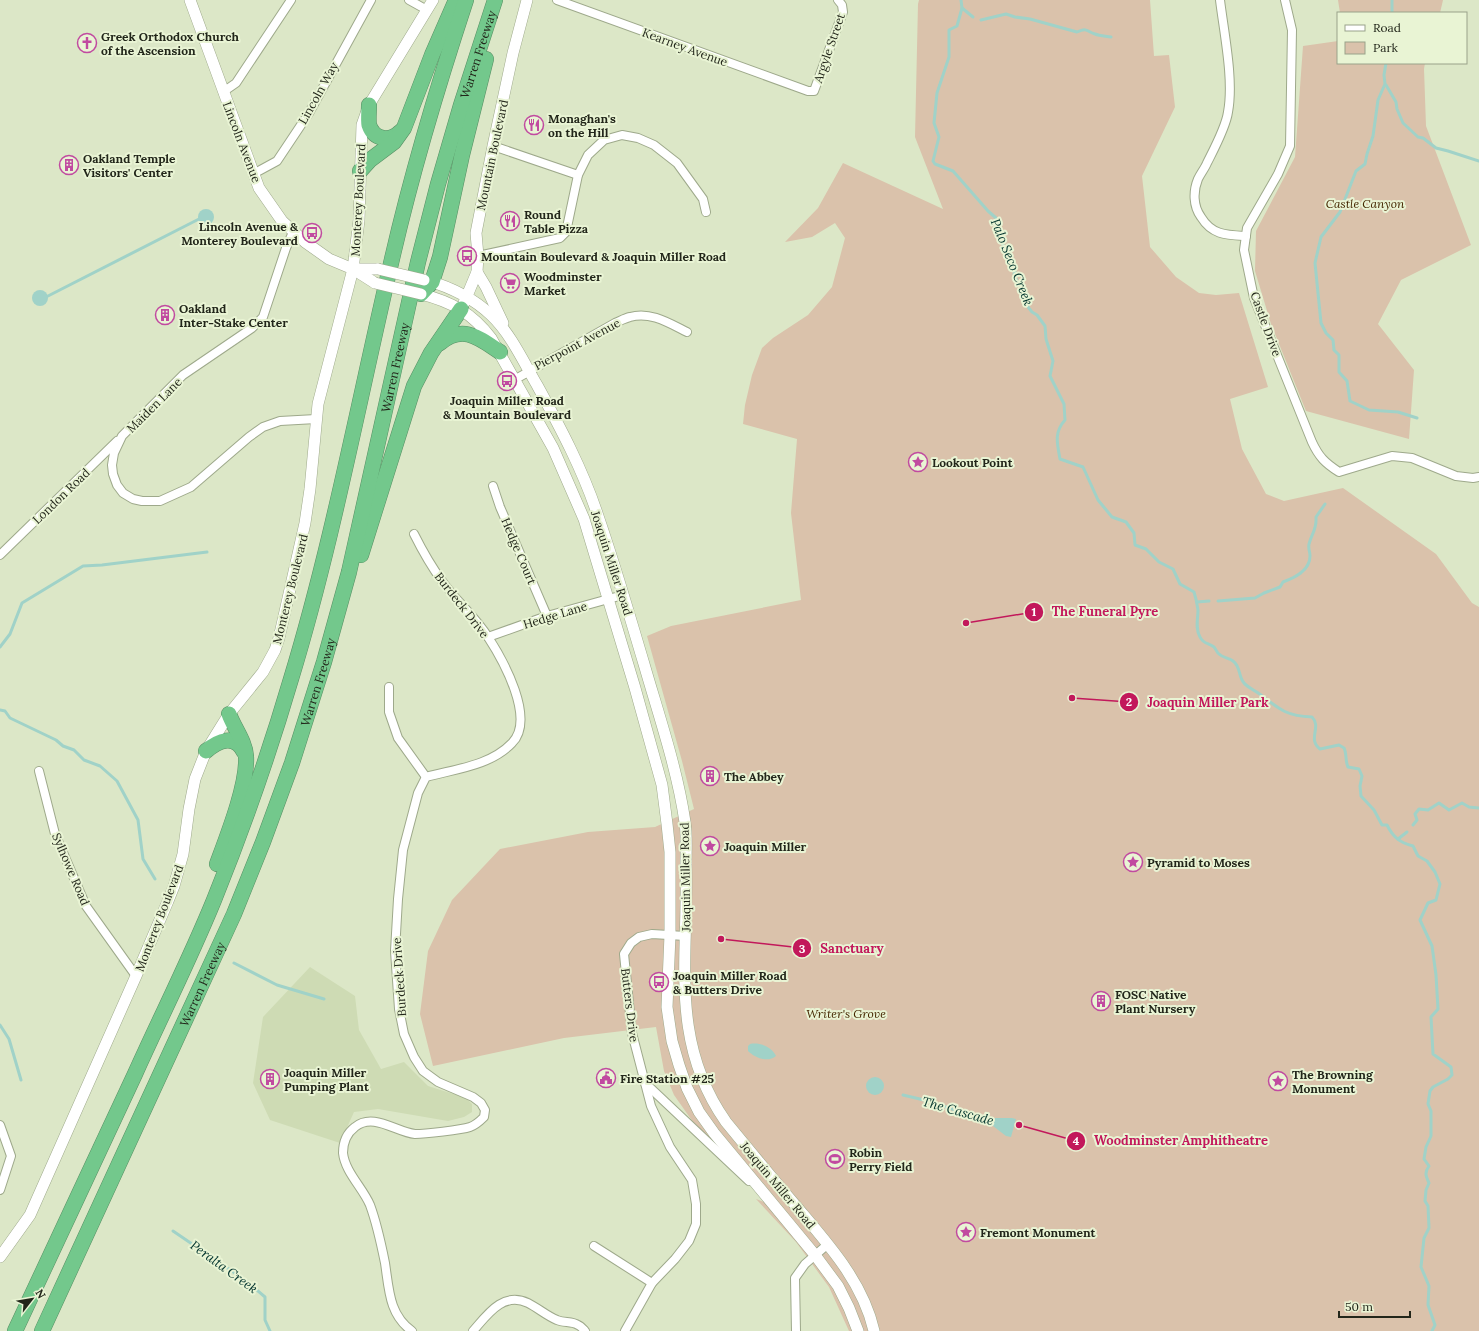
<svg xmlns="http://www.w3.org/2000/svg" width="1479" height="1331" font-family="Lora,serif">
  <rect width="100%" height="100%" fill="#dce7c7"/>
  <polygon fill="#cedbb4" points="310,967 355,996 359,1030 381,1069 404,1062 428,1086 466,1098 472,1104 472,1112 464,1117 448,1121 378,1109 354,1112 340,1143 270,1120 253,1083 263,1017"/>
  <g fill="#dac2ab">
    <polygon points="919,0 1150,0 1154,56 1169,55 1175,107 1142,176 1150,247 1176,277 1199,293 1216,295 1239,293 1268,387 1230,399 1242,449 1266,494 1284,501 1343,488 1436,554 1472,603 1479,607 1479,1331 849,1331 829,1287 796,1242 756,1199 774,1206 705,1139 674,1095 664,1071 656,1027 564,1038 433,1066 420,1014 428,951 452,900 500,849 588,832 655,827 694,809 682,761 647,636 671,626 801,600 791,513 797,439 743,424 745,405 752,375 762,348 773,338 808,315 832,287 845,238 835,223 812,237 785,242 818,208 843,163 943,209 915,137 918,4"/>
    <polygon points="1338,0 1443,0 1440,13 1340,13"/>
    <polygon points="1338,41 1338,63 1425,63 1424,69 1426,126 1471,245 1401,280 1378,324 1414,370 1409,439 1306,411 1271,324 1255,271 1256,231 1295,157 1303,46"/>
  </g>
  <g fill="#a0d2c8">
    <circle cx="206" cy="217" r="8"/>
    <circle cx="40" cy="298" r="8"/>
    <path d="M750,1044C760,1042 772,1047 776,1056C768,1063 755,1058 748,1051V1046Z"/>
    <circle cx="875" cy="1086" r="9"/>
    <polygon points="995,1118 1012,1118 1016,1119 1011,1137 1006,1136 993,1126 993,1120"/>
  </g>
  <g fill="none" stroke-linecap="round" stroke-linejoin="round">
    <g stroke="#a0d2c8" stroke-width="3">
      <path d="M961,0L962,8L957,26L949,30V57L937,93L934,123L939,137L933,161L935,164L953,171L988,211L996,218L1003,245L1016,268L1014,274L1018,283L1024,290L1028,307L1032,312L1037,315L1045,326L1046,339L1053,361L1050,376L1064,404L1065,420C1054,432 1057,443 1060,459L1083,467L1098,500L1112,517L1126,522L1134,533L1135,545L1146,549L1159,562L1173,569L1180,584L1194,592C1196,598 1197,603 1198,610C1198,619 1195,628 1200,637C1203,644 1209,643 1214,647C1216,649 1217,653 1219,654C1223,658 1229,658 1233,661C1241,667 1238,676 1244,683C1247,687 1256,691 1261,695C1280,710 1287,716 1312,717C1322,727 1307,739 1320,749L1339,745L1344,748C1347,754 1345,761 1348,767L1359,769L1362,776L1360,786L1361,796L1374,810L1382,825H1387C1393,837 1400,843 1413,846L1418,856L1427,861L1435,872L1440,884L1436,900L1428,903L1420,920L1432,946L1436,975L1438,1009L1431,1017L1433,1054L1451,1067L1452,1075L1448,1079L1433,1087L1430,1091L1428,1104L1431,1111V1136L1426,1147L1424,1159L1429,1166C1424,1173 1426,1176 1429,1183L1426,1190L1425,1201L1428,1206L1429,1228L1424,1238L1421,1267L1429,1286L1428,1305L1435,1325L1432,1331"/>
      <polyline points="962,8 973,17"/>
      <polyline points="1392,13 1392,0"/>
      <path d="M981,20L1006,14L1015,17L1030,19L1077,32C1088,27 1085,31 1095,34C1100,36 1106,36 1111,37"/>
      <polyline points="1386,63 1384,75 1385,84 1378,100 1373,136 1367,154 1365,164 1356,171 1340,212 1321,237 1315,263 1321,323 1326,333 1333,340 1334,350 1339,355 1339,372 1347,381 1350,401 1369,410 1398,412 1417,418"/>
      <polyline points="1386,85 1396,102 1397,109 1403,123 1418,137 1423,138 1436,148 1448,151 1479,161"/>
      <polyline points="48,296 199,219"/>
      <path d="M1218,601L1255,598L1264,593L1280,587L1283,582C1294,578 1310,571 1310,556C1310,551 1308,549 1309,544C1312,533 1317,529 1316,517L1325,504"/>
      <polyline points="1197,602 1209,601"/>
      <polyline points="0,647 10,634 22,603 83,566 102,565 207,552"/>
      <polyline points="0,710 5,711 10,718 56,740 63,746 74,750 84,760 100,766 117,781 138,820 143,859 155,879"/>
      <polyline points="1413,825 1417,820 1415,814 1419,809 1428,810 1439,803 1449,810 1462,803 1469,807 1479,808"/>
      <polyline points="1398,839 1407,832"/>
      <polyline points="234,963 277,985 324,999"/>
      <polyline points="0,1025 9,1039 21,1080"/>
      <polyline points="903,1095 924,1100 996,1123"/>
      <polyline points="173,1231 245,1280 265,1297 265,1320 270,1331"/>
    </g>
    <defs>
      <g id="street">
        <polyline points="409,0 427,10"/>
        <polyline points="557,0 808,91 814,91 843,12 842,5 838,0"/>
        <path d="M1220,0C1224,33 1234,80 1228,112C1226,127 1214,149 1207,163C1205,168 1201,173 1198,179C1193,191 1193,206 1201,217C1212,235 1226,235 1246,236"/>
        <path d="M1285,0L1292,30L1290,146L1278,174L1247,228L1244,250L1254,298L1312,442C1319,457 1325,463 1339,472L1392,456L1412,458L1456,476L1473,478L1479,477"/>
        <polyline points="223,92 236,83 291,0"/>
        <polyline points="493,146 578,175"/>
        <polyline points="253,174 277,161 309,113 371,0"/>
        <polyline points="293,232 286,248 263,317 252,328 183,375 122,436 114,453 112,465 113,474 117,485 123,493 133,499 142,501 160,501 191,487 249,437 263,427 280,421 316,419"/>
        <polyline points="478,256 560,238 566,232 578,175 588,155 604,140 622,135 638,138 654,145 677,163 703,199 706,212"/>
        <path d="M514,380L615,323C620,321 625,318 630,317C650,311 669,323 687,332"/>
        <polyline points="493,486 500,507 547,616"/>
        <polyline points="0,555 117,441"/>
        <polyline points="488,637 547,616 623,595"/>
        <polyline points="389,687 389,712 398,738 426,777"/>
        <polyline points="39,771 55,834 86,906 136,976"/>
        <polyline points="645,1083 749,1181"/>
        <polyline points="0,1125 11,1156 0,1190"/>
        <polyline points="594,1246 652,1283"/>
        <path d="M412,1331C389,1315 389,1289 385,1263C381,1243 377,1224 370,1205C363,1188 345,1172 343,1153C343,1143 347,1133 355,1127C373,1112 396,1132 415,1134C425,1134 461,1130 470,1127C476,1125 480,1121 484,1117L485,1110L481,1103L473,1097L438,1082L423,1071L414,1057L404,1034L399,1009L395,951L398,899L403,850L418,793L426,777C455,769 490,766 512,743C536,719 503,660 488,637C475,616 456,601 442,581C431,566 422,550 414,534"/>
        <path d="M473,1331C487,1315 503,1291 528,1303C538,1308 547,1316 557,1320C564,1323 572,1321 578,1325C581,1326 583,1329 585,1331"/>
        <polyline points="625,1331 652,1283 675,1259 689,1241 696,1224 696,1204 692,1180 670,1147 651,1106 632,1033 624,954 631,943 639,937 652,934 685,936"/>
        <polyline points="796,1331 795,1278 805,1264 828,1244"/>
      </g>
      <g id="secondary">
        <polyline points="190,0 259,188 282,221 305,242 329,259 353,269 375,283"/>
        <polyline points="353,269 378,269"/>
        <polyline points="477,272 486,287 503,323"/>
        <path d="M426,280C450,287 472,297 491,315C511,334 523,361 537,385C560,427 583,470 598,516C615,565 629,614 644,664C659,716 677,768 685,822C687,835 686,850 686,864C689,956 668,1040 726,1122C749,1150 772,1178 796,1206C828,1244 863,1282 874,1331"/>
        <path d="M421,294C452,302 472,313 491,338L553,448L584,519L635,688L662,785L667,824L670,852V935L667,1007L672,1041L679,1065L687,1088L699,1112L714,1133L815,1255L838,1286L849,1308L858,1331"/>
        <polyline points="464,303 477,272 478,256 476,233 493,146 513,53 527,0"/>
        <polyline points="0,1257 30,1215 136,976 168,901 174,886 183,854 189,809 195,779 206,751 229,714 263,672 275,650 279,638 305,523 310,489 318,404 353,269 359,220 362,125 369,105 433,0"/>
      </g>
      <g id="highway">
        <path d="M369,105C369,112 368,119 369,125C374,140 390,142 400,132"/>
        <polyline points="360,171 370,160 394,142 404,128 432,55 456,0"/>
        <polyline points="421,294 432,282 440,257 462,155 486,59"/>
        <path d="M440,343C463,324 479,338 500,352"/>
        <polyline points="361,555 414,386 431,353 461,309"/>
        <path d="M206,751C218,741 235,733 244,752"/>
        <path d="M217,864C227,837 248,784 246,756C245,741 234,728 229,714"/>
        <path d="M15,1331C55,1245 95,1160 135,1074C161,1016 190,959 214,900C243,828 269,754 291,679C333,541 359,399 392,259C412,172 438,85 466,0"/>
        <path id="s1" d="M42,1331L234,914L263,842L292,763L324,662L349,572L418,262L438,184L461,105L495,0"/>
      </g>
    </defs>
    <use href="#street" stroke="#9ea98b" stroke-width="10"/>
    <use href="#secondary" stroke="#9ea98b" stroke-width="12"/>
    <use href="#highway" stroke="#578f64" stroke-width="16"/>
    <use href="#street" stroke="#fff" stroke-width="8"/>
    <use href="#secondary" stroke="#fff" stroke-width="11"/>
    <use href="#highway" stroke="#73c88c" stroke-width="15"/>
    <defs>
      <g id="secondary-bridge">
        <polyline points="378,269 424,280"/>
        <polyline points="375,283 421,294"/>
      </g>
    </defs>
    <use href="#secondary-bridge" stroke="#9ea98b" stroke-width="12" stroke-linecap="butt"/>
    <use href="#secondary-bridge" stroke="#fff" stroke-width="11"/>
  </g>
  <defs>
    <symbol id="church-ring" viewBox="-11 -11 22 22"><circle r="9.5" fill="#e9f4d4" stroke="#c14aa0" stroke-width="1.5"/><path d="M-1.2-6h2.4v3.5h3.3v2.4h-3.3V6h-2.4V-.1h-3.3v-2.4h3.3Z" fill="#c14aa0"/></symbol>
    <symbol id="restaurant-ring" viewBox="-11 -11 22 22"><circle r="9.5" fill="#e9f4d4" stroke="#c14aa0" stroke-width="1.5"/><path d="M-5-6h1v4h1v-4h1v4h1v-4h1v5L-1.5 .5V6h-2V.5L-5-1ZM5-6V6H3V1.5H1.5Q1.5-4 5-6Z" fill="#c14aa0"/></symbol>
    <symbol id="building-ring" viewBox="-11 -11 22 22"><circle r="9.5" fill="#e9f4d4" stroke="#c14aa0" stroke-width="1.5"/><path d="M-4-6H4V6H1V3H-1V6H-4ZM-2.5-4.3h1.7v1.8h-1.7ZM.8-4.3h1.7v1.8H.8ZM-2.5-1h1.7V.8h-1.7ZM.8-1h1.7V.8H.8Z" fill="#c14aa0"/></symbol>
    <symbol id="bus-ring" viewBox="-11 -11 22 22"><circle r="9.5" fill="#e9f4d4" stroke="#c14aa0" stroke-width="1.5"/><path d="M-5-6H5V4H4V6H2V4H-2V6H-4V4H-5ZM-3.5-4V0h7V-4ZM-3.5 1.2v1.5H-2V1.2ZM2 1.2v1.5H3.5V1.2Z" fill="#c14aa0"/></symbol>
    <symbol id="supermarket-ring" viewBox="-11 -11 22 22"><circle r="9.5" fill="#e9f4d4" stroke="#c14aa0" stroke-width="1.5"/><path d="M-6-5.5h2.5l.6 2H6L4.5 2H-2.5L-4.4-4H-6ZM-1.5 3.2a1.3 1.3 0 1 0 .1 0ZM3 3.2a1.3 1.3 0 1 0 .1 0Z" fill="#c14aa0"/></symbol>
    <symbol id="sight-ring" viewBox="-11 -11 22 22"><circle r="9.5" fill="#e9f4d4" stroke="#c14aa0" stroke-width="1.5"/><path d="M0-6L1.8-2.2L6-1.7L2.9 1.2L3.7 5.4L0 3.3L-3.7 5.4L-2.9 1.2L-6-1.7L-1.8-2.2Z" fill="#c14aa0"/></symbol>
    <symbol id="civic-ring" viewBox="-11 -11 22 22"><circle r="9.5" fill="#e9f4d4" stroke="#c14aa0" stroke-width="1.5"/><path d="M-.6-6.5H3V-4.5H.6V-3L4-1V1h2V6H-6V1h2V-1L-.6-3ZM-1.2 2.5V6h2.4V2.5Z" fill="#c14aa0"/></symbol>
    <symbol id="stadium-ring" viewBox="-11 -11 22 22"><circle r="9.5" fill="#e9f4d4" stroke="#c14aa0" stroke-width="1.5"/><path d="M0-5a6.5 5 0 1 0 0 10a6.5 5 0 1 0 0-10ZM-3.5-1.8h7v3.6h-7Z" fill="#c14aa0"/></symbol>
  </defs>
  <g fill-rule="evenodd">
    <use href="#church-ring" x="76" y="32" width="22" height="22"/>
    <use href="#restaurant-ring" x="523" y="114" width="22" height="22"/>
    <use href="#building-ring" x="58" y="154" width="22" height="22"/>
    <use href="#restaurant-ring" x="499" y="210" width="22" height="22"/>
    <use href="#bus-ring" x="301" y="222" width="22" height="22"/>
    <use href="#bus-ring" x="456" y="245" width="22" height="22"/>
    <use href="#supermarket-ring" x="499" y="272" width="22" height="22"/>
    <use href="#building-ring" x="154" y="304" width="22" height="22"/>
    <use href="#bus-ring" x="496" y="370" width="22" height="22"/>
    <use href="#sight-ring" x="907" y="451" width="22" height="22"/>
    <use href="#building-ring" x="699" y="765" width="22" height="22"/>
    <use href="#sight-ring" x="699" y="835" width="22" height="22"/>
    <use href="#sight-ring" x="1122" y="851" width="22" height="22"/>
    <use href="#bus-ring" x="648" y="971" width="22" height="22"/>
    <use href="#building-ring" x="1090" y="990" width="22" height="22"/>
    <use href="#civic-ring" x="595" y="1067" width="22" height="22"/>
    <use href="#building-ring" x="259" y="1068" width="22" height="22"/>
    <use href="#sight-ring" x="1267" y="1070" width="22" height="22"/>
    <use href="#stadium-ring" x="824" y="1148" width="22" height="22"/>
    <use href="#sight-ring" x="955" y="1221" width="22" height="22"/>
  </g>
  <g text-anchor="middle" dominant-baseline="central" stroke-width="4" stroke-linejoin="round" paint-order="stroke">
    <g font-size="12" font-weight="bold" fill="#22261a" stroke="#e9f4d4" text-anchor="start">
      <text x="101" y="36">Greek Orthodox Church<tspan x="101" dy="14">of the Ascension</tspan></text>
      <text x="548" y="118">Monaghan's<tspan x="548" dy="14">on the Hill</tspan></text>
      <text x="83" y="158">Oakland Temple<tspan x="83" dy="14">Visitors' Center</tspan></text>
      <text x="524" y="214">Round<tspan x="524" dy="14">Table Pizza</tspan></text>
      <text x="298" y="226" text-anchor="end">Lincoln Avenue &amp;<tspan x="298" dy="14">Monterey Boulevard</tspan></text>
      <text x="481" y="256">Mountain Boulevard &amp; Joaquin Miller Road</text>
      <text x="524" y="276">Woodminster<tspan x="524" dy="14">Market</tspan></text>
      <text x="179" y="308">Oakland<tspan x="179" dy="14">Inter-Stake Center</tspan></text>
      <text x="507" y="400" text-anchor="middle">Joaquin Miller Road<tspan x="507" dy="14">&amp; Mountain Boulevard</tspan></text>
      <text x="932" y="462">Lookout Point</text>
      <text x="724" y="776">The Abbey</text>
      <text x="724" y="846">Joaquin Miller</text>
      <text x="1147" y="862">Pyramid to Moses</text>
      <text x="673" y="975">Joaquin Miller Road<tspan x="673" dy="14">&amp; Butters Drive</tspan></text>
      <text x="1115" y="994">FOSC Native<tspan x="1115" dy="14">Plant Nursery</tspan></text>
      <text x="284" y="1072">Joaquin Miller<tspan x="284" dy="14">Pumping Plant</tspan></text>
      <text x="1292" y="1074">The Browning<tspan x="1292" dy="14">Monument</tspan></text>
      <text x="620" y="1078">Fire Station #25</text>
      <text x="849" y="1152">Robin<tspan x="849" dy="14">Perry Field</tspan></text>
      <text x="980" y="1232">Fremont Monument</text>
    </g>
    <g font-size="12" fill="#22261a" stroke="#e9f4d4">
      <text transform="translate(685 47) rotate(20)">Kearney Avenue</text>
      <text transform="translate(829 48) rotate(-71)">Argyle Street</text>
      <text stroke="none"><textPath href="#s1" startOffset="1354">Warren Freeway</textPath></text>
      <text transform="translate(318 93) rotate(-61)">Lincoln Way</text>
      <text transform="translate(242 142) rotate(69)">Lincoln Avenue</text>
      <text transform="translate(492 155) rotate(-78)">Mountain Boulevard</text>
      <text transform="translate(358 200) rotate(-87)">Monterey Boulevard</text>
      <text transform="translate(1266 324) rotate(70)">Castle Drive</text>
      <text transform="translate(577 344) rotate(-28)">Pierpoint Avenue</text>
      <text stroke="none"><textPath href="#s1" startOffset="1030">Warren Freeway</textPath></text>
      <text transform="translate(154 405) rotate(-45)">Maiden Lane</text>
      <text transform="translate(61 496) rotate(-44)">London Road</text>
      <text transform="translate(519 551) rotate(67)">Hedge Court</text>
      <text transform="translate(612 563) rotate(72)">Joaquin Miller Road</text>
      <text transform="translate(290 589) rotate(-76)">Monterey Boulevard</text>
      <text transform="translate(462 605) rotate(52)">Burdeck Drive</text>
      <text transform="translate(555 615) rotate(-17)">Hedge Lane</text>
      <text stroke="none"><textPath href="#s1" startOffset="706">Warren Freeway</textPath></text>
      <text transform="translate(71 869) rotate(67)">Sylhowe Road</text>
      <text transform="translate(685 877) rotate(-91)">Joaquin Miller Road</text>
      <text transform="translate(159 918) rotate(-69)">Monterey Boulevard</text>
      <text transform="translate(399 977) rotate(-94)">Burdeck Drive</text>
      <text stroke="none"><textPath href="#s1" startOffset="382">Warren Freeway</textPath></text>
      <text transform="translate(630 1005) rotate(83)">Butters Drive</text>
      <text transform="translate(778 1185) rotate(50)">Joaquin Miller Road</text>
    </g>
    <g font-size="12" font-style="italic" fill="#452600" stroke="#e9f4d4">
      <text x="1365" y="203">Castle Canyon</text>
      <text x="846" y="1013">Writer's Grove</text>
    </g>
    <g font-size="13" font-style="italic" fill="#01332c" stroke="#e9f4d4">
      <text transform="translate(1012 262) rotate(68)">Palo Seco Creek</text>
      <text transform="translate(958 1111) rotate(16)">The Cascade</text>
      <text transform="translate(224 1267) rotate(36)">Peralta Creek</text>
    </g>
  </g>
  <path fill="none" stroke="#c2185b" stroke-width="1.5" d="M966 623L1034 612M1072 698L1129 702M721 939L802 948M1019 1125L1076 1141"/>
  <g fill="#c2185b" stroke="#e9f4d4" stroke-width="1.5">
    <circle cx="966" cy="623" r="4"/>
    <circle cx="1072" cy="698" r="4"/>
    <circle cx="721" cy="939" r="4"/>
    <circle cx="1019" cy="1125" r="4"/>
    <circle cx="1034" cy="612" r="10"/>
    <circle cx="1129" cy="702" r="10"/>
    <circle cx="802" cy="948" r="10"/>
    <circle cx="1076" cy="1141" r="10"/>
  </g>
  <g font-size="12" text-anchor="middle" font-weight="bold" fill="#fff">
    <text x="1034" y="616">1</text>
    <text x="1129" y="706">2</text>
    <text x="802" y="953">3</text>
    <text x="1076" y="1145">4</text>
  </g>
  <g font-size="13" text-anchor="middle" font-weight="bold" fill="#c2185b" stroke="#e9f4d4" stroke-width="4" stroke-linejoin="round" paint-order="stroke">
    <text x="1105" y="616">The Funeral Pyre</text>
    <text x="1208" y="707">Joaquin Miller Park</text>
    <text x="852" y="953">Sanctuary</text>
    <text x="1181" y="1145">Woodminster Amphitheatre</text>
  </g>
  <rect x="1337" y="12" width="130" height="52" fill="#e9f4d4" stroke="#99a28a"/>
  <rect x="1345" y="25" width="20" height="6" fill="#ffffff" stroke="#99a28a"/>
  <text x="1373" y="32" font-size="12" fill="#22261a">Road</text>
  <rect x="1345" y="42" width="20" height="12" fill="#dac2ab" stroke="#99a28a"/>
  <text x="1373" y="52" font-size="12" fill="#22261a">Park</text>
  <g transform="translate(32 1299) rotate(59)" stroke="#e9f4d4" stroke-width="3" paint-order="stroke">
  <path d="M0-3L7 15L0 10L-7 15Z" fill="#22261a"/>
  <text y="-6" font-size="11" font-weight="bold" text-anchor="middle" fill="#22261a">N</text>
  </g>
  <path d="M1339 1311v6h71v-6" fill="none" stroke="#22261a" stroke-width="2"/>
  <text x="1345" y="1311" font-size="12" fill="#22261a" stroke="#e9f4d4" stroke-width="3" paint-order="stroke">50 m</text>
</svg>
